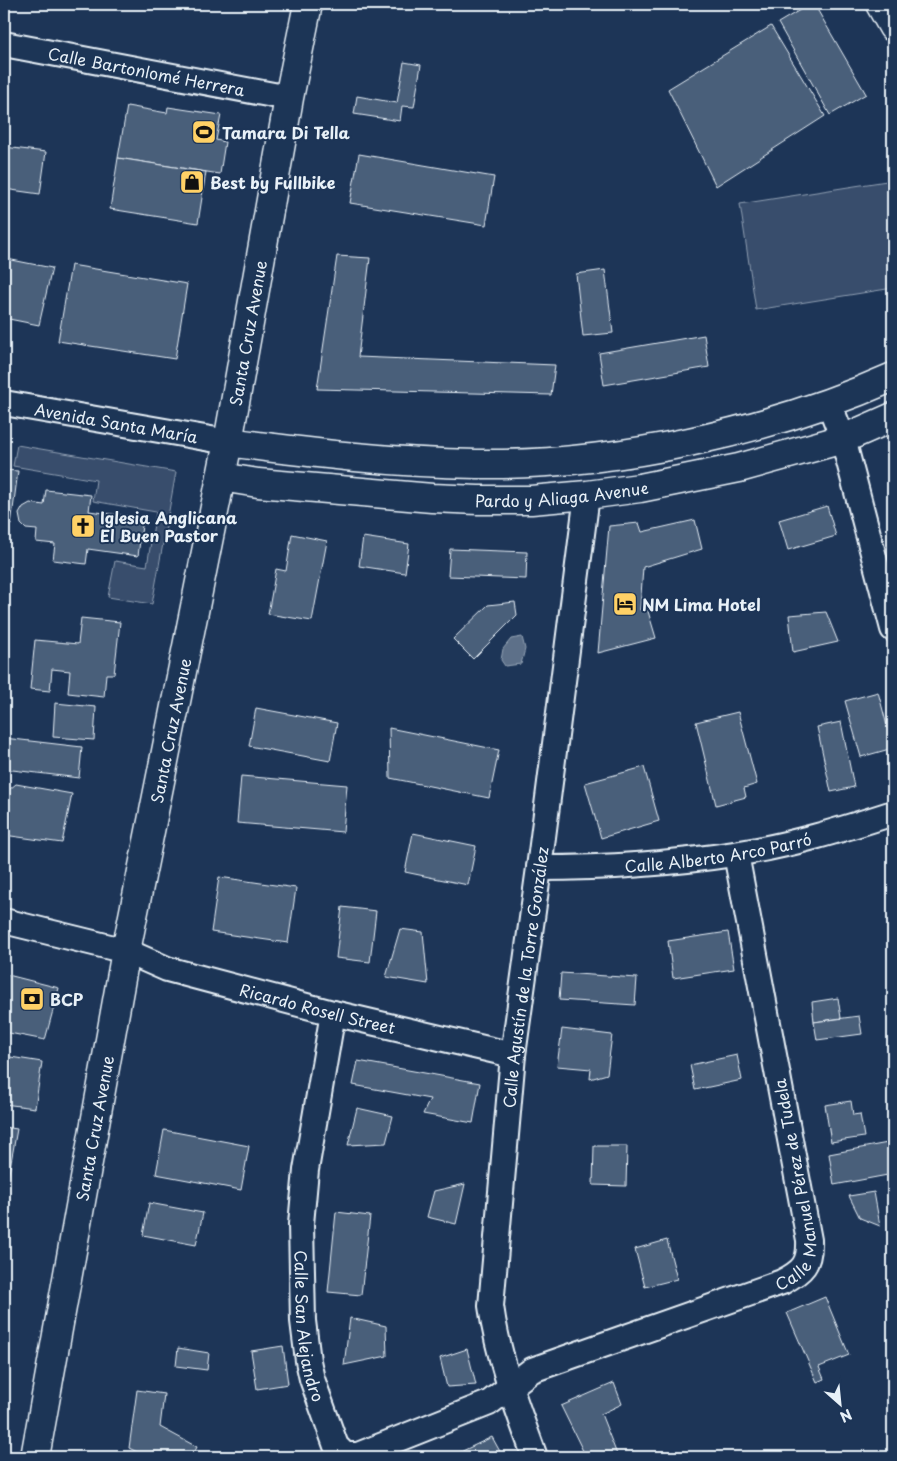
<svg xmlns="http://www.w3.org/2000/svg" width="897" height="1461" font-family="'Playpen Sans',sans-serif">
  <rect width="100%" height="100%" fill="#1d3557"/>
  <filter id="ink" filterUnits="userSpaceOnUse"><feTurbulence type="fractalNoise" baseFrequency=".02" numOctaves="2"/><feDisplacementMap in="SourceGraphic" scale="10" xChannelSelector="R" yChannelSelector="G"/><feConvolveMatrix kernelMatrix="1 2 1 2 8 2 1 2 1" color-interpolation-filters="sRGB"/></filter>
  <g filter="url(#ink)">
    <g fill="#374d6c" stroke="#909fb2">
      <polygon points="893,180 893,288 756,310 740,204"/>
      <polygon points="17,445 176,472 152,604 108,597 115,561 147,566 156,512 93,501 96,480 13,466"/>
    </g>
    <polygon fill="#5d7089" stroke="#95a4b5" points="522,637 525,649 521,664 505,666 501,660 503,649 511,639"/>
    <g fill="#495e7a" stroke="#e8f1f8">
      <polygon points="395,4 424,4 395,8"/>
      <polygon points="810,4 814,4 866,94 830,115 778,23"/>
      <polygon points="771,26 825,116 716,186 668,89"/>
      <polygon points="404,62 421,65 414,107 402,106 400,121 354,114 357,96 397,103"/>
      <polygon points="127,106 167,113 168,107 221,115 216,140 225,142 220,174 118,158"/>
      <polygon points="4,147 46,152 40,194 4,189"/>
      <polygon points="359,154 494,177 486,225 350,203"/>
      <polygon points="118,158 206,172 198,223 110,209"/>
      <polygon points="337,256 370,258 358,357 555,365 551,395 317,389"/>
      <polygon points="7,259 52,268 39,325 4,318 4,274"/>
      <polygon points="71,265 187,284 175,359 58,341"/>
      <polygon points="605,270 613,333 583,336 576,274"/>
      <polygon points="704,335 709,367 604,385 599,353"/>
      <polygon points="4,470 18,471 11,525 4,524"/>
      <polygon points="46,490 91,495 89,511 143,518 138,556 88,549 86,564 53,560 55,544 36,542 37,530 26,529 21,524 19,514 23,507 30,503 44,505"/>
      <polygon points="827,506 836,536 788,550 779,520"/>
      <polygon points="695,520 702,549 643,567 640,610 647,608 656,638 598,653 609,526 639,523 642,532"/>
      <polygon points="292,534 327,541 312,621 268,614 276,569 286,571"/>
      <polygon points="363,537 409,544 405,573 359,566"/>
      <polygon points="450,549 527,552 526,579 448,576"/>
      <polygon points="515,602 517,615 473,659 453,639 488,605"/>
      <polygon points="826,612 838,642 793,652 789,615"/>
      <polygon points="81,618 120,622 114,674 106,674 104,697 68,693 70,671 52,669 50,691 30,689 35,640 78,644"/>
      <polygon points="878,692 893,748 861,757 845,701"/>
      <polygon points="55,703 96,707 94,740 53,737"/>
      <polygon points="256,708 337,723 330,761 249,746"/>
      <polygon points="738,712 757,784 744,788 746,797 716,805 696,722"/>
      <polygon points="841,722 854,787 831,792 817,727"/>
      <polygon points="389,728 499,750 489,798 390,778"/>
      <polygon points="4,738 82,747 79,778 4,769"/>
      <polygon points="644,767 659,821 601,838 585,783"/>
      <polygon points="241,776 347,785 343,832 237,823"/>
      <polygon points="16,784 72,794 62,843 4,835 4,794"/>
      <polygon points="413,833 476,846 468,885 405,872"/>
      <polygon points="219,877 296,888 288,943 211,932"/>
      <polygon points="342,907 376,911 370,962 336,958"/>
      <polygon points="400,929 423,932 428,984 386,977"/>
      <polygon points="728,932 734,969 673,978 668,941"/>
      <polygon points="561,973 637,978 635,1005 559,1000"/>
      <polygon points="4,974 59,988 45,1040 4,1032"/>
      <polygon points="838,998 841,1018 814,1022 812,1002"/>
      <polygon points="859,1016 862,1034 817,1040 814,1022"/>
      <polygon points="562,1029 612,1035 607,1074 590,1079 591,1069 557,1066"/>
      <polygon points="737,1055 742,1080 695,1090 690,1065"/>
      <polygon points="4,1056 42,1062 35,1108 4,1104"/>
      <polygon points="358,1061 480,1083 473,1123 423,1114 430,1099 353,1085"/>
      <polygon points="851,1101 853,1115 860,1114 864,1137 831,1142 825,1105"/>
      <polygon points="357,1108 393,1116 386,1143 348,1145"/>
      <polygon points="4,1127 17,1129 7,1184 4,1184"/>
      <polygon points="164,1130 249,1146 241,1190 156,1174"/>
      <polygon points="893,1142 893,1174 834,1185 829,1154"/>
      <polygon points="594,1146 627,1146 626,1186 593,1185"/>
      <polygon points="465,1184 456,1224 427,1217 434,1191"/>
      <polygon points="874,1192 880,1226 860,1218 849,1196"/>
      <polygon points="149,1203 203,1213 196,1245 143,1235"/>
      <polygon points="4,1206 6,1207 8,1230 4,1229"/>
      <polygon points="336,1212 370,1216 361,1295 328,1292"/>
      <polygon points="667,1240 677,1279 645,1287 635,1249"/>
      <polygon points="825,1297 849,1355 819,1367 824,1379 817,1382 787,1313"/>
      <polygon points="350,1318 386,1326 387,1356 344,1365"/>
      <polygon points="283,1346 288,1384 257,1389 251,1351"/>
      <polygon points="178,1348 209,1353 207,1370 176,1366"/>
      <polygon points="467,1349 476,1385 447,1387 440,1358"/>
      <polygon points="614,1383 622,1404 601,1414 618,1457 586,1457 561,1406"/>
      <polygon points="137,1390 164,1394 160,1427 197,1447 192,1457 147,1457 129,1448"/>
      <polygon points="492,1437 503,1457 450,1457"/>
    </g>
    <g fill="none" stroke-linecap="round" stroke-linejoin="round">
      <defs>
        <g id="minor">
          <path id="s1" d="M4,44L289,98"/>
          <path id="s2" d="M4,403L228,442"/>
          <polyline points="829,403 843,439 893,629"/>
          <path id="s3" d="M539,868C605,868 669,864 734,854C788,846 841,830 893,813"/>
          <path id="s4" d="M4,921L126,951L167,969L333,1013L513,1055"/>
          <path id="s5" d="M333,1013L306,1170L301,1224L303,1321L308,1361L312,1379L336,1446L345,1455H358L489,1403L532,1370L782,1282C803,1271 810,1264 809,1240L736,854"/>
          <path id="s6" d="M535,1457C517,1408 498,1358 491,1306L513,1055L539,868L587,495"/>
        </g>
        <g id="tertiary">
          <path d="M228,442C310,453 395,463 477,464C613,466 769,432 893,377"/>
          <path id="s7" d="M221,477L258,483L432,498L478,500H531L587,495L640,488L739,468L843,439L893,417"/>
        </g>
        <g id="secondary">
          <polyline points="880,4 893,27"/>
          <path id="s8" d="M35,1457L126,951L228,442L289,98L308,4"/>
        </g>
      </defs>
      <use href="#minor" stroke="#e8f1f8" stroke-width="28"/>
      <use href="#tertiary" stroke="#e8f1f8" stroke-width="31"/>
      <use href="#secondary" stroke="#e8f1f8" stroke-width="31"/>
      <use href="#minor" stroke="#1d3557" stroke-width="24"/>
      <use href="#tertiary" stroke="#1d3557" stroke-width="28"/>
      <use href="#secondary" stroke="#1d3557" stroke-width="28"/>
    </g>
  </g>
  <defs>
    <symbol id="stadium-square" viewBox="-11 -11 22 22"><rect x="-9" y="-9" width="18" height="18" rx="4" fill="#ffd166" stroke="#1d3557"/><path d="M0-5a6.5 5 0 1 0 0 10a6.5 5 0 1 0 0-10ZM-3.5-1.8h7v3.6h-7Z" fill="#111"/></symbol>
    <symbol id="shop-square" viewBox="-11 -11 22 22"><rect x="-9" y="-9" width="18" height="18" rx="4" fill="#ffd166" stroke="#1d3557"/><path d="M-5-2.5h2.3a2.7 3.5 0 0 1 5.4 0H5L5.5 6h-11ZM-1.5-2.5h3a1.5 2.3 0 0 0-3 0Z" fill="#111"/></symbol>
    <symbol id="church-square" viewBox="-11 -11 22 22"><rect x="-9" y="-9" width="18" height="18" rx="4" fill="#ffd166" stroke="#1d3557"/><path d="M-1.2-6h2.4v3.5h3.3v2.4h-3.3V6h-2.4V-.1h-3.3v-2.4h3.3Z" fill="#111"/></symbol>
    <symbol id="hotel-square" viewBox="-11 -11 22 22"><rect x="-9" y="-9" width="18" height="18" rx="4" fill="#ffd166" stroke="#1d3557"/><path d="M-6-4.5h1.5V1H6V5H4.5V3h-9V5H-6ZM-4 0a1.8 1.8 0 1 1 3.6 0ZM.5 0V-2.5h3Q6-2.5 6 0Z" fill="#111"/></symbol>
    <symbol id="bank-square" viewBox="-11 -11 22 22"><rect x="-9" y="-9" width="18" height="18" rx="4" fill="#ffd166" stroke="#1d3557"/><path d="M-6-4H6V4H-6ZM0-2.3a2.3 2.3 0 1 0 0 4.6a2.3 2.3 0 1 0 0-4.6Z" fill="#111"/></symbol>
  </defs>
  <g fill-rule="evenodd">
    <use href="#stadium-square" x="190" y="118" width="28" height="28"/>
    <use href="#shop-square" x="178" y="168" width="28" height="28"/>
    <use href="#church-square" x="69" y="512" width="28" height="28"/>
    <use href="#hotel-square" x="611" y="590" width="28" height="28"/>
    <use href="#bank-square" x="18" y="985" width="28" height="28"/>
  </g>
  <g text-anchor="middle" dominant-baseline="central" stroke-width="4" stroke-linejoin="round" paint-order="stroke">
    <g font-size="16" fill="#e8f1f8" stroke="#1d3557">
      <text stroke="none"><textPath href="#s1" startOffset="145">Calle Bartonlomé Herrera</textPath></text>
      <text stroke="none"><textPath href="#s8" startOffset="1144">Santa Cruz Avenue</textPath></text>
      <text stroke="none"><textPath href="#s2" startOffset="114">Avenida Santa María</textPath></text>
      <text stroke="none"><textPath href="#s7" startOffset="342">Pardo y Aliaga Avenue</textPath></text>
      <text stroke="none"><textPath href="#s8" startOffset="739">Santa Cruz Avenue</textPath></text>
      <text stroke="none"><textPath href="#s3" startOffset="180">Calle Alberto Arco Parró</textPath></text>
      <text stroke="none"><textPath href="#s6" startOffset="488">Calle Agustín de la Torre González</textPath></text>
      <text stroke="none"><textPath href="#s4" startOffset="326">Ricardo Rosell Street</textPath></text>
      <text stroke="none"><textPath href="#s8" startOffset="334">Santa Cruz Avenue</textPath></text>
      <text stroke="none"><textPath href="#s5" startOffset="1032">Calle Manuel Pérez de Tudela</textPath></text>
      <text stroke="none"><textPath href="#s5" startOffset="316">Calle San Alejandro</textPath></text>
    </g>
    <g font-size="16" font-weight="bold" fill="#e8f1f8" stroke="#1d3557" text-anchor="start">
      <text x="222" y="132">Tamara Di Tella</text>
      <text x="210" y="182">Best by Fullbike</text>
      <text x="100" y="517">Iglesia Anglicana<tspan x="100" dy="18">El Buen Pastor</tspan></text>
      <text x="642" y="604">NM Lima Hotel</text>
      <text x="50" y="999">BCP</text>
    </g>
  </g>
  <rect width="897" height="1461" fill="none" stroke="#1d3557" stroke-width="20"/>
  <rect x="10" y="10" width="877" height="1441" fill="none" stroke="#e8f1f8" stroke-width="2" filter="url(#ink)"/>
  <g transform="translate(840 1404) rotate(153)" stroke="#1d3557" stroke-width="4" paint-order="stroke">
  <path d="M0-4L9 19L0 12L-9 19Z" fill="#e8f1f8"/>
  <text y="-8" font-size="14" font-weight="bold" text-anchor="middle" fill="#e8f1f8">N</text>
  </g>
</svg>
